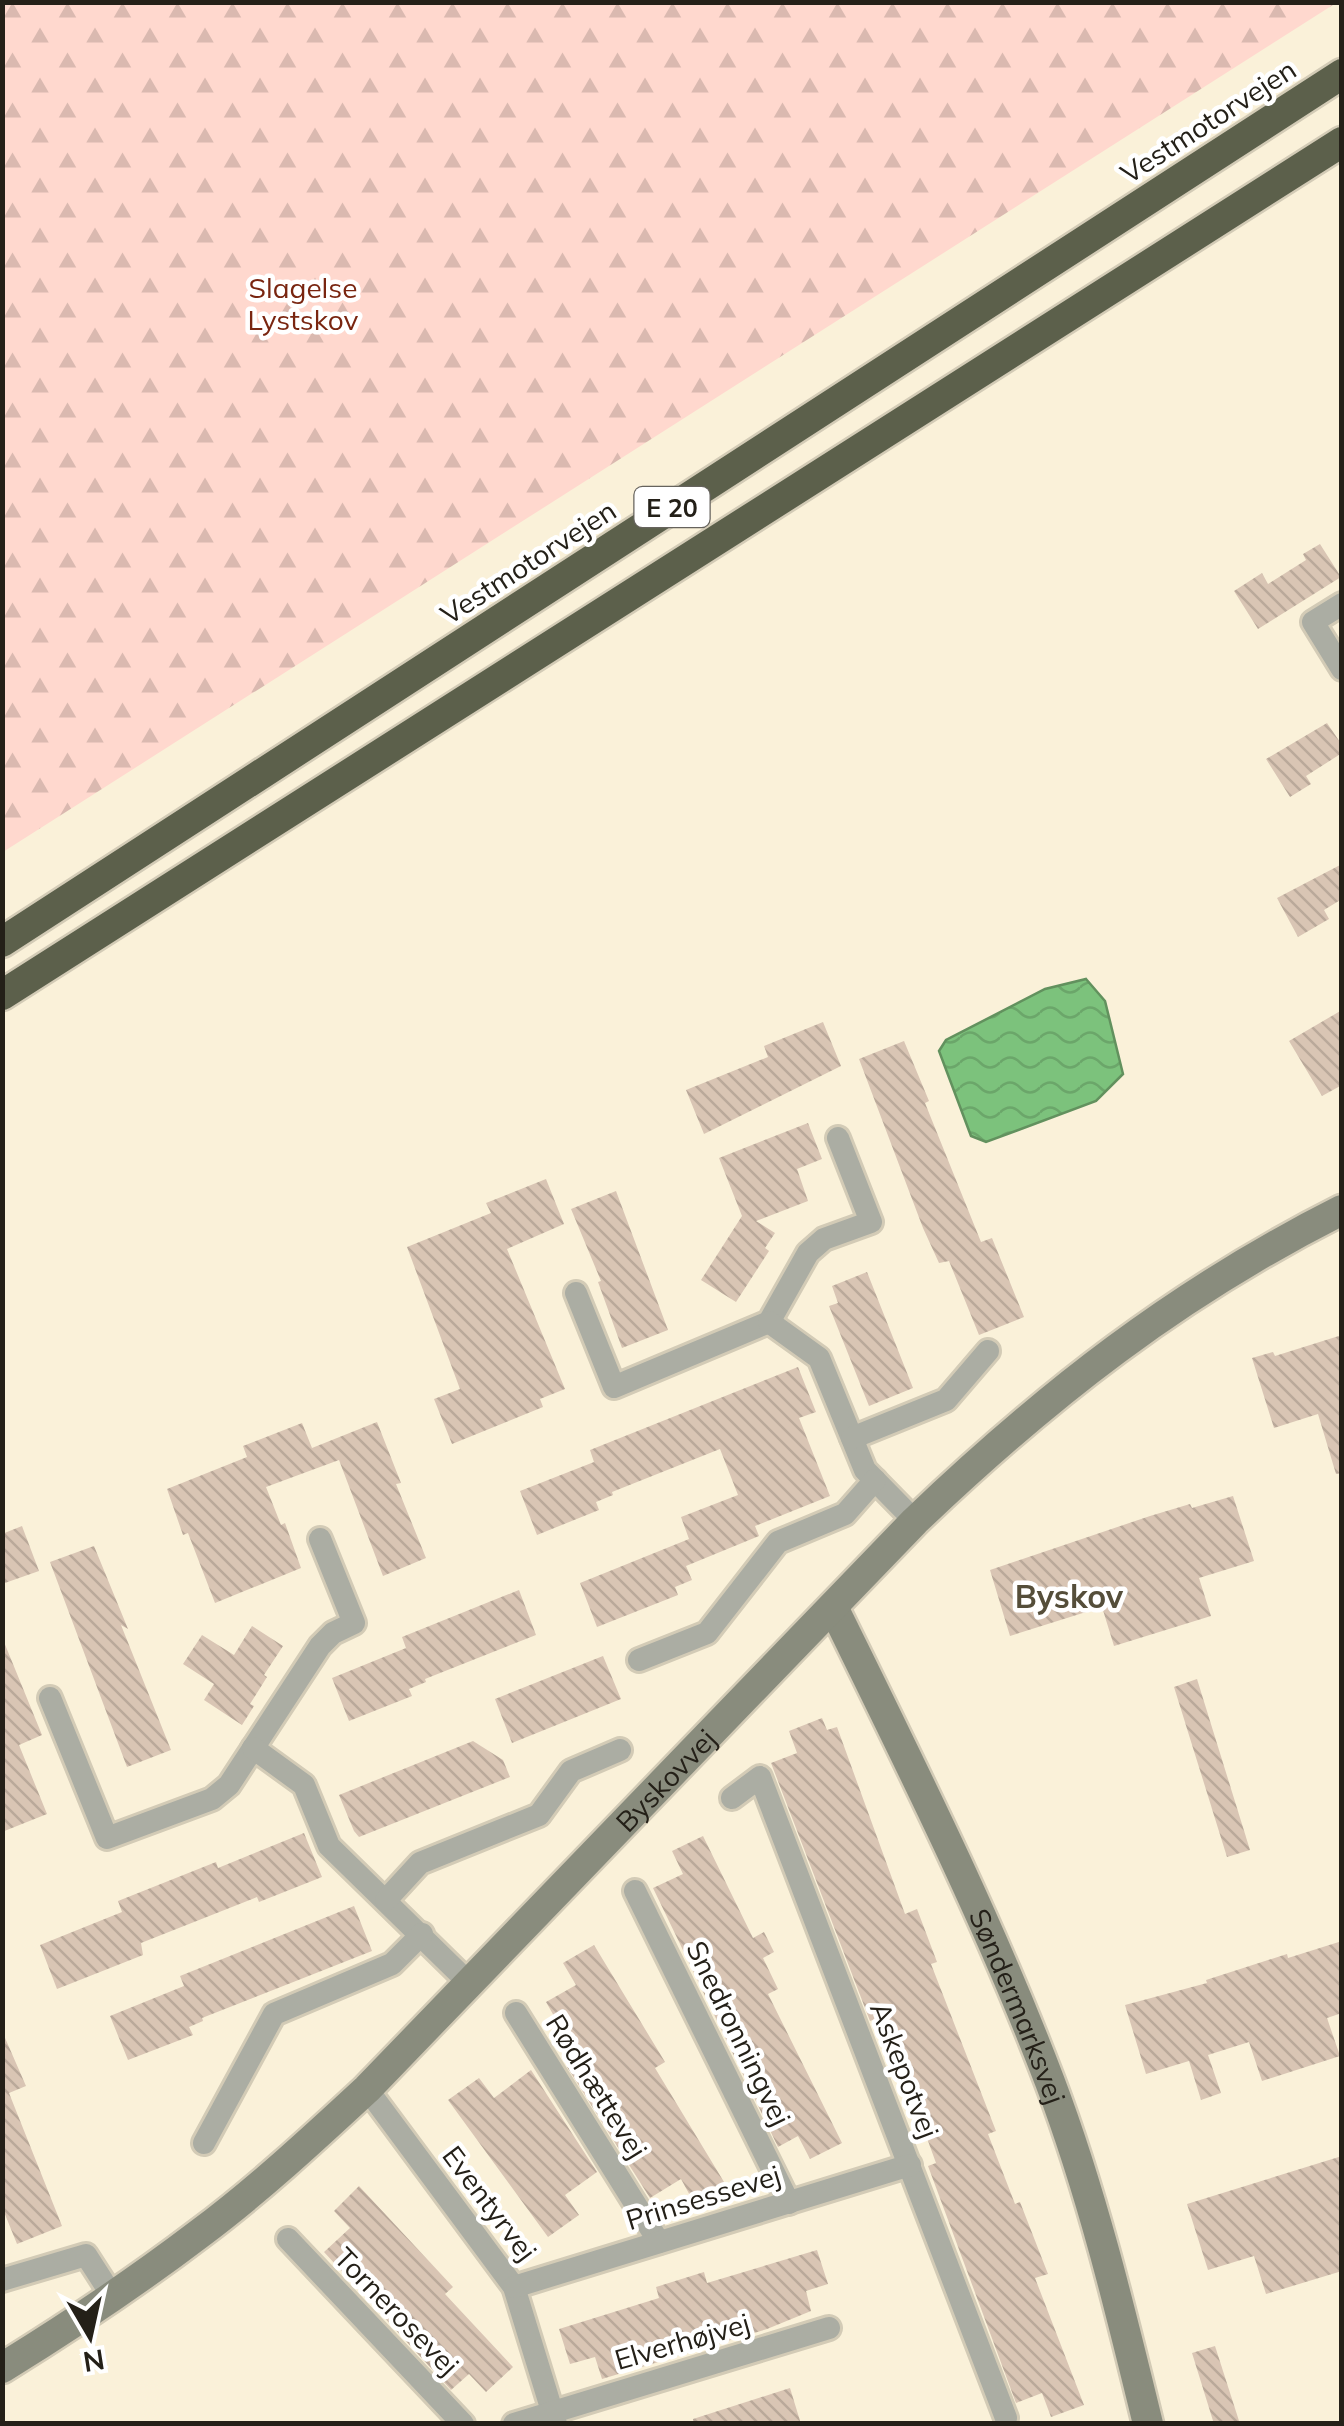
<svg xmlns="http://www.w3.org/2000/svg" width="1344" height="2426" font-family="Mulish,sans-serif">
  <defs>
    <pattern id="forest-firs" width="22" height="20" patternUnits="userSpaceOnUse" patternTransform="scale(2.5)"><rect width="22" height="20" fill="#ffd8ce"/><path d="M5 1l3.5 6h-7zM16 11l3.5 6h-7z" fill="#dab9b0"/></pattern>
    <pattern id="water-waves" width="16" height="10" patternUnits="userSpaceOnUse" patternTransform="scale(2.5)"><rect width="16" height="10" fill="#7cc27c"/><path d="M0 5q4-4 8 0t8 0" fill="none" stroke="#6ba66a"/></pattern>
    <pattern id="building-back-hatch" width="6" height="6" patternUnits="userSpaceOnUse" patternTransform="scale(2.5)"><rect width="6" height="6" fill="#d9c5b4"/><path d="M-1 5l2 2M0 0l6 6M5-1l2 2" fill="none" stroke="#baa99a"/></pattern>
  </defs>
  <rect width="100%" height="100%" fill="#faf1d9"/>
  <polygon fill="url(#forest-firs)" points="3,2 1336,2 1336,3 3,852"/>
  <polygon fill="url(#water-waves)" stroke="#62915e" stroke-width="2.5" points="1086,979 1105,1001 1123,1074 1096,1101 986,1142 971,1136 939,1051 946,1040 1045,989"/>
  <g fill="url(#building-back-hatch)">
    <polygon points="1320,544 1341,577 1258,629 1234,591 1262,573 1268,584 1306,560 1303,554"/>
    <polygon points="1327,723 1342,745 1342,753 1306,776 1311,784 1290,797 1266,759"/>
    <polygon points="1342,864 1342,899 1324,910 1329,919 1298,937 1277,898"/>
    <polygon points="1342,1010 1342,1085 1322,1096 1289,1041"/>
    <polygon points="823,1022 841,1066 704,1134 686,1090 768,1057 764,1046"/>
    <polygon points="904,1041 929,1101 925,1103 981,1242 992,1238 1024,1317 979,1335 949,1261 939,1263 923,1228 859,1059"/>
    <polygon points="808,1123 822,1159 797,1169 808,1201 756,1221 775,1233 765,1248 769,1251 736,1302 701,1280 742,1216 719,1158"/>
    <polygon points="546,1179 564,1224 507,1249 565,1389 540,1399 543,1407 452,1444 434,1399 460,1389 407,1247 491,1213 486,1203"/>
    <polygon points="616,1191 668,1330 622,1348 598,1282 601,1281 571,1209"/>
    <polygon points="867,1272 913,1388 869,1406 829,1306 838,1303 832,1286"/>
    <polygon points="1342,1335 1342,1473 1336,1474 1318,1414 1274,1428 1252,1358 1273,1352 1275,1356"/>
    <polygon points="798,1367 816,1412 799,1418 830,1496 755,1526 759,1536 686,1566 692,1580 675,1587 678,1595 597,1627 580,1583 689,1539 681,1517 738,1495 720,1449 612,1492 613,1495 596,1502 599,1510 537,1535 520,1491 594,1462 590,1450"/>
    <polygon points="377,1422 401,1483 396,1484 426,1558 383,1576 339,1460 266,1487 281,1525 285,1523 301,1568 215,1603 188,1533 183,1535 167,1489 247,1457 243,1446 302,1423 312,1448"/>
    <polygon points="1233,1496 1254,1561 1199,1578 1211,1616 1114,1646 1102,1607 1010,1636 990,1570 1150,1516 1190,1504 1192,1508"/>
    <polygon points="22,1526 39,1571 2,1584 2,1534"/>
    <polygon points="94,1546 128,1629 121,1625 171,1750 127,1767 50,1562"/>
    <polygon points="519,1590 536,1635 425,1679 426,1682 409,1689 412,1696 349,1721 332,1678 406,1648 402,1637"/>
    <polygon points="252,1626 283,1646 264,1675 267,1677 250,1704 254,1706 242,1725 204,1700 214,1684 183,1664 202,1635 234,1655"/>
    <polygon points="4,1642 42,1735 19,1745 47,1814 2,1832"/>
    <polygon points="603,1656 621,1699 512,1743 495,1699"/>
    <polygon points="1197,1679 1250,1850 1227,1857 1174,1687"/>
    <polygon points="822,1718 827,1730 837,1727 905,1914 917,1909 937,1962 931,1964 996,2131 988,2134 1015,2204 1020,2202 1048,2274 1035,2278 1084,2405 1051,2417 1042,2393 1016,2403 928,2166 936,2163 924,2130 881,2017 870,2021 771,1763 797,1753 789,1731"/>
    <polygon points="473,1741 503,1760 510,1777 359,1837 354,1831 339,1795"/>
    <polygon points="304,1833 322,1877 259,1902 257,1897 141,1943 143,1955 57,1989 40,1945 122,1912 118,1901 216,1862 218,1868"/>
    <polygon points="703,1836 753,1938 764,1932 774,1952 763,1958 778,1989 768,1994 842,2143 810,2159 798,2136 778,2147 653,1888 683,1874 672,1851"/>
    <polygon points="354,1906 372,1951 202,2018 203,2021 189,2027 193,2035 128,2060 110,2016 184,1986 180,1976"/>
    <polygon points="1342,1941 1342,2013 1327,2018 1340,2056 1262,2081 1249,2042 1208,2055 1221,2093 1201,2100 1189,2061 1146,2074 1125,2005 1207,1983 1206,1980 1287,1954 1288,1958"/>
    <polygon points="594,1945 665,2062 655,2068 724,2182 693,2201 681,2179 650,2198 567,2067 579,2060 546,2002 576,1985 563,1963"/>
    <polygon points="2,2031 26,2086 9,2093 62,2226 17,2244 2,2207"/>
    <polygon points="531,2070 597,2172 565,2195 579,2215 548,2237 448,2100 479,2078 494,2098"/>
    <polygon points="1342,2156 1342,2271 1266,2294 1254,2256 1208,2270 1187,2204"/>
    <polygon points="359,2186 453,2287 445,2294 513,2367 486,2392 469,2374 451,2390 324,2252 350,2228 334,2211"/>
    <polygon points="817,2250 828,2284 806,2291 811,2311 767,2329 602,2379 595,2357 570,2364 559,2329 659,2298 656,2287 704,2272 707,2283"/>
    <polygon points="1215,2346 1240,2424 1214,2424 1192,2353"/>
    <polygon points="790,2388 801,2424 693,2424 693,2419"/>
  </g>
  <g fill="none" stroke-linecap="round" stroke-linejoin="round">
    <defs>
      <g id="street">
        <polyline points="1342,604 1313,622 1342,669"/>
        <polyline points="576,1293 614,1387 769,1322 808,1253 824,1239 871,1222 838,1138"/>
        <polyline points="769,1322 819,1358 865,1470 915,1521"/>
        <polyline points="852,1438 946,1400 988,1351"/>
        <polyline points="639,1660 707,1633 778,1542 845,1514 875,1480"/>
        <polyline points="50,1698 107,1838 212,1799 229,1785 320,1646 333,1633 354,1623 320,1539"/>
        <polyline points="253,1748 304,1785 329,1846 470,1984"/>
        <polyline points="732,1798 760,1777 1006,2418"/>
        <polyline points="635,1891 789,2203"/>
        <polyline points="386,1900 420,1863 539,1815 571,1771 620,1750"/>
        <polyline points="516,2013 659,2242"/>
        <polyline points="367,2089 514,2287 556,2424"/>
        <polyline points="204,2143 274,2014 392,1964 422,1934"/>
        <polyline points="288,2239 463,2424"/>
        <polyline points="2,2280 86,2255 113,2297"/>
        <polyline points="514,2287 910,2165"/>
        <polyline points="514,2424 829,2328"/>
      </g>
      <g id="secondary">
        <path id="s1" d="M833,1607C910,1764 988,1919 1050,2082C1092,2193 1120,2309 1148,2424"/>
        <path id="s2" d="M2,2368C70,2326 136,2282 199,2234C258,2190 313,2139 367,2089L915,1521C1047,1395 1177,1293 1342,1210"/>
      </g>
      <g id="highway">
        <polyline points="2,942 1342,74"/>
        <polyline points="2,995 1342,142"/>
      </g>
    </defs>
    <use href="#street" stroke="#d3cbb6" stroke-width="28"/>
    <use href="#secondary" stroke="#d3cbb6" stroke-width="35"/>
    <use href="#highway" stroke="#d3cbb6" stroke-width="35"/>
    <use href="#street" stroke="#abada3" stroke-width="22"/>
    <use href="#secondary" stroke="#898c7d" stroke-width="30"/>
    <use href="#highway" stroke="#5c604b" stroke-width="30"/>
  </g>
  <g text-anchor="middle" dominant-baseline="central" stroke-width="9" stroke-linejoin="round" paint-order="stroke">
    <rect fill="#fff" stroke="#66635d" stroke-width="2.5" x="634.5" y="487" width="75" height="40" rx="8"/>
    <g font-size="25" font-weight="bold" fill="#242018">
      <text x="672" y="507">E 20</text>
    </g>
    <g font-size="28" fill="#242018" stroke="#fff">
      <text transform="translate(1208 121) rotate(-33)">Vestmotorvejen</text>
      <text transform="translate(528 562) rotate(-33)">Vestmotorvejen</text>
      <text stroke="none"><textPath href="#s2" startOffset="890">Byskovvej</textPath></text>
      <text stroke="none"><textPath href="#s1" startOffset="440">Søndermarksvej</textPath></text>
      <text transform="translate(739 2033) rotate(64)">Snedronningvej</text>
      <text transform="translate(905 2070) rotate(69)">Askepotvej</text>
      <text transform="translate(597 2086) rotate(58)">Rødhættevej</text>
      <text transform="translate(703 2197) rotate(-17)">Prinsessevej</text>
      <text transform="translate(490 2203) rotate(53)">Eventyrvej</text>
      <text transform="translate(397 2311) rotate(46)">Tornerosevej</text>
      <text transform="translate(682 2341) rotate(-16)">Elverhøjvej</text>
    </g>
    <g font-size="28" fill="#792510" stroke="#fff">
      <text x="303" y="287">Slagelse<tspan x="303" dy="32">Lystskov</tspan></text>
    </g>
    <g font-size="32" font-weight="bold" fill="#554e3a" stroke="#fff">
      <text x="1069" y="1596">Byskov</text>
    </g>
  </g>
  <rect width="1344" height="2426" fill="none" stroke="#242018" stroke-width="10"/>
  <g transform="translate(90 2336) rotate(171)" stroke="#ffffff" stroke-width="8" paint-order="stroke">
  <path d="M0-8L18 38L0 25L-18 38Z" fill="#242018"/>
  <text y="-15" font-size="28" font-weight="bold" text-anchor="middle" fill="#242018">N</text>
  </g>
</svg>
